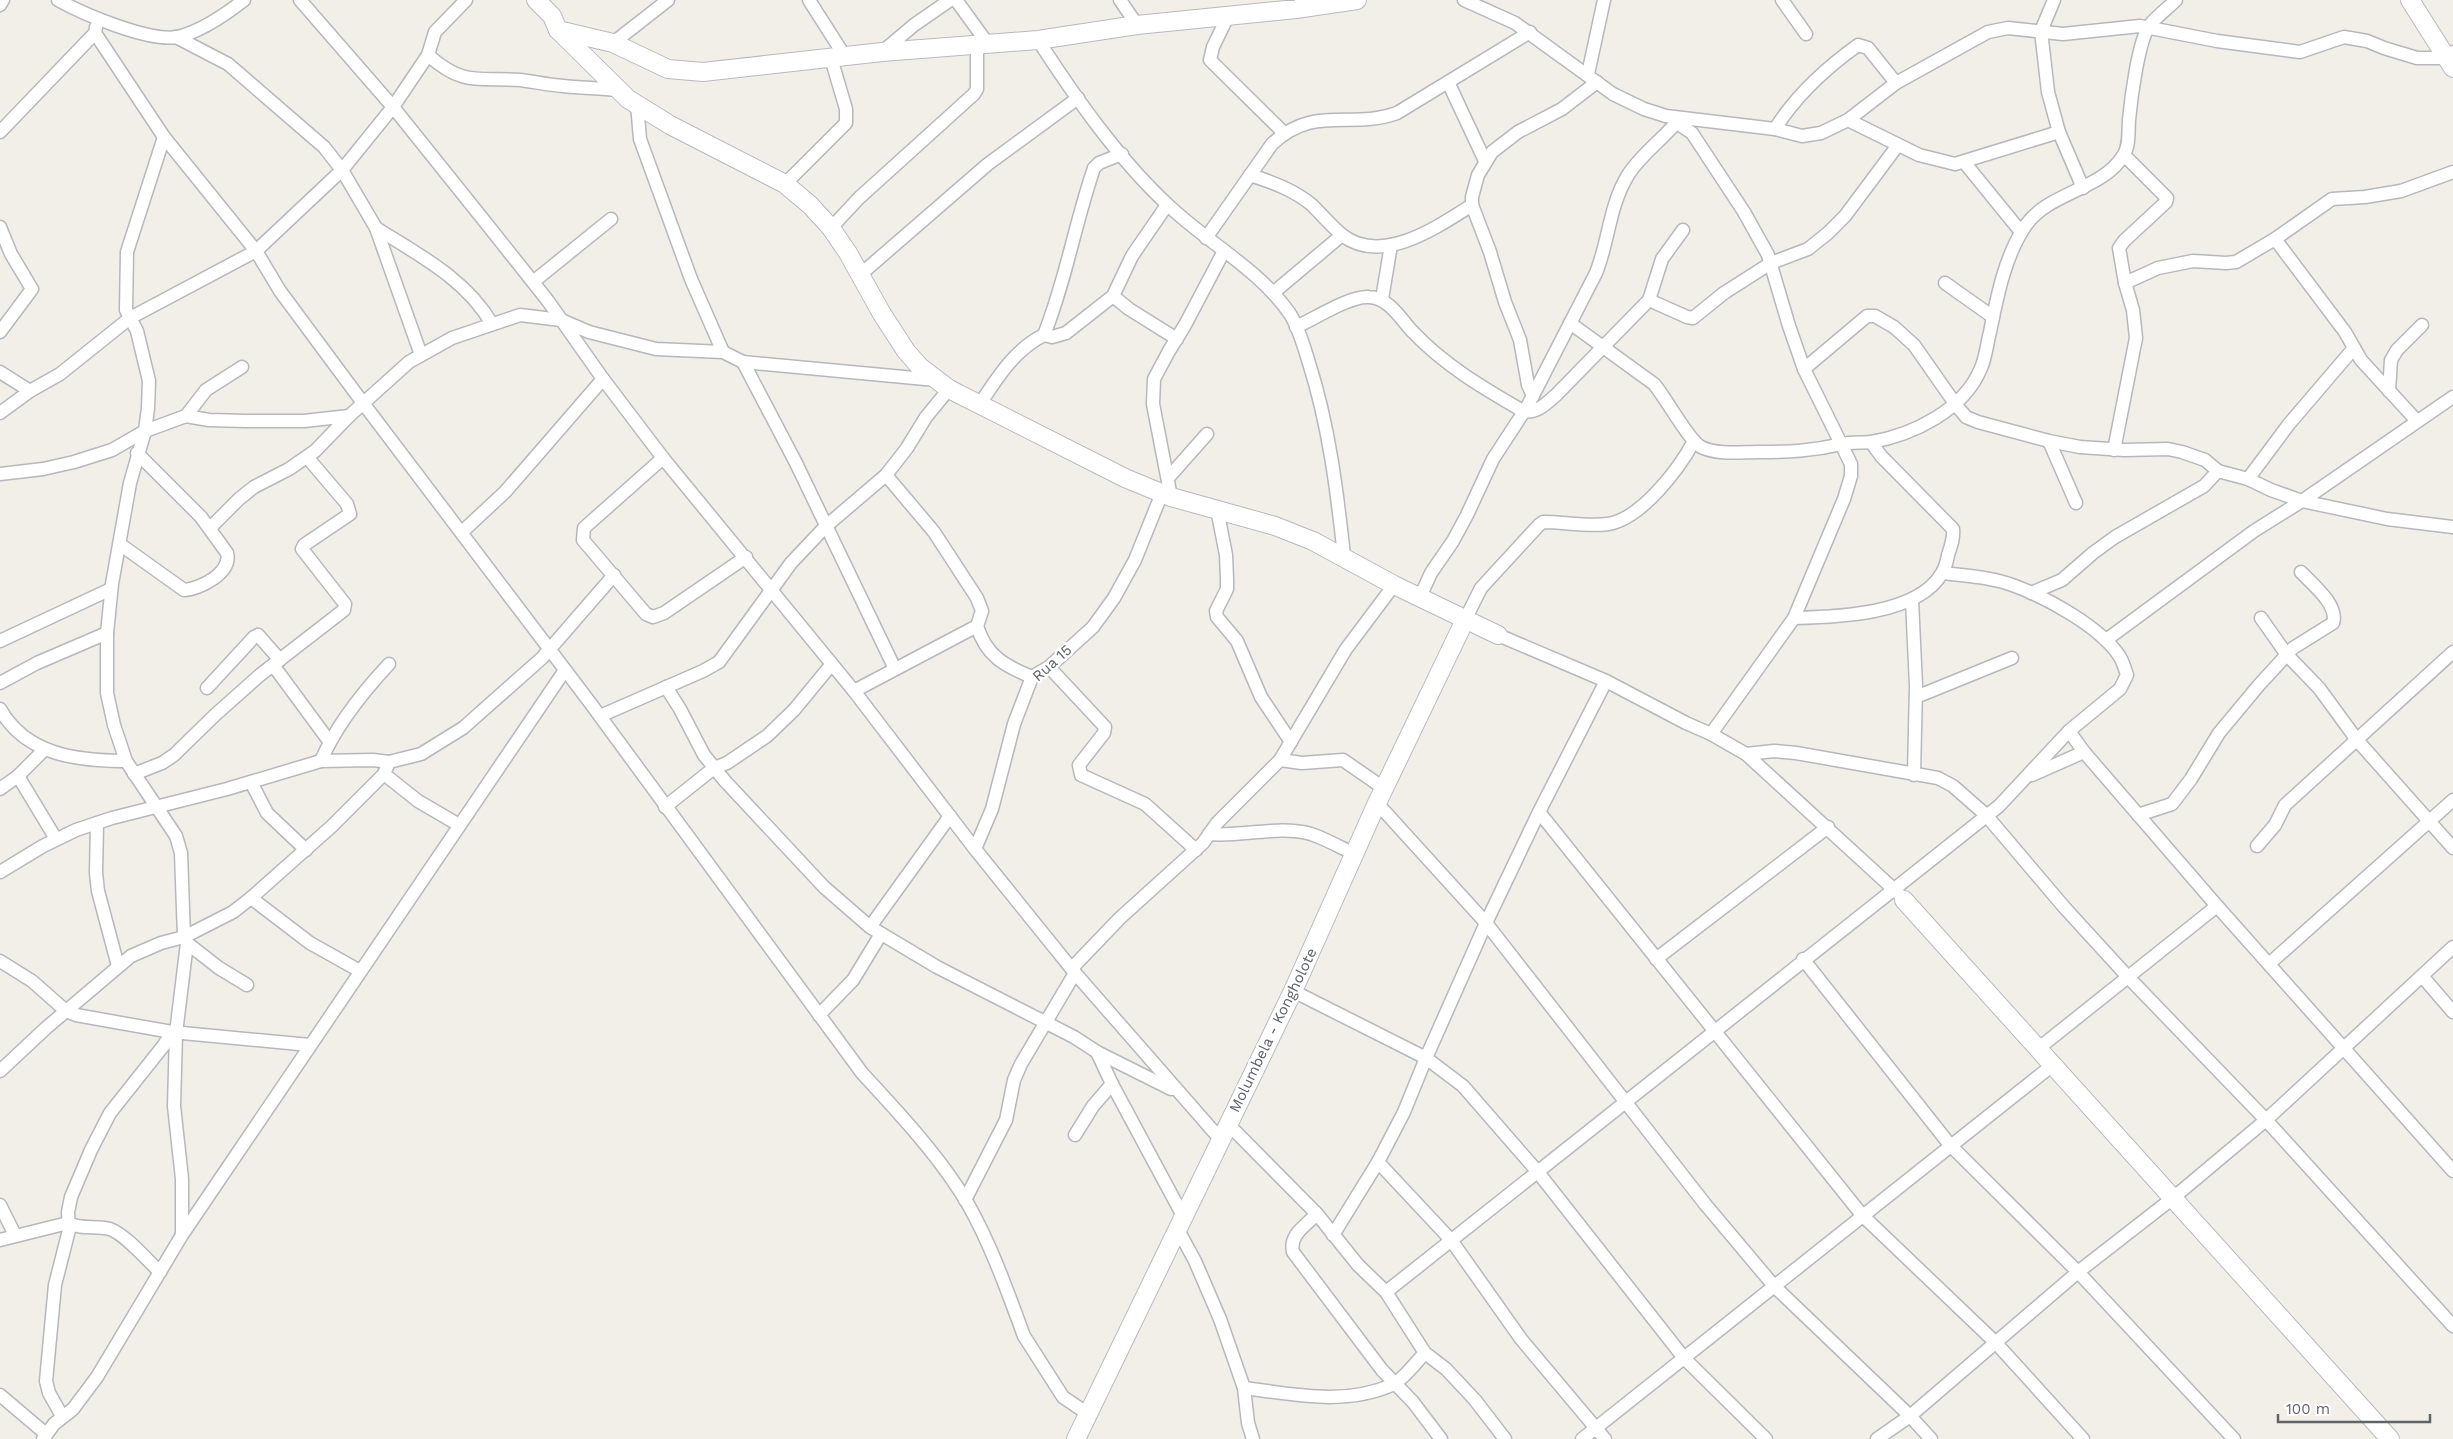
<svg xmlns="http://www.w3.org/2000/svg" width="2453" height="1439" font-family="'Work Sans',sans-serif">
  <rect width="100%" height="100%" fill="#f1efe8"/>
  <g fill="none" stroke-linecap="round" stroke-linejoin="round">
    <defs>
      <g id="street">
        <path d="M58,0C83,14 149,42 177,37C200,32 226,14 244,0"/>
        <polyline points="300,0 393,107 482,218 548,301 603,379 663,458 854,691 975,849 1075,973 1221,1140"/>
        <polyline points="809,0 844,55"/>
        <polyline points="956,0 988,44"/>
        <polyline points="1120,0 1137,25"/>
        <polyline points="1464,0 1515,23 1613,94 1644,109 1666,116 1775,129 1802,136 1821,133 1848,120 1896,83 1988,32 2008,28 2063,34 2140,26 2217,41 2300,52 2344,37 2367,41 2384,48 2417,58 2446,58 2453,52"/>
        <polyline points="1782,0 1806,34"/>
        <polyline points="2054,0 2041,31 2048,92 2059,132 2083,188"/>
        <polyline points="0,5 3,0"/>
        <polyline points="1228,16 1213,47 1210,60 1284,133"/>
        <path d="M95,33L164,137L256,251L280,291L363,403L591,704L862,1073C899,1113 942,1159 969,1206C992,1247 1008,1293 1024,1336L1063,1397L1088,1414"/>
        <polyline points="176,37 228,64 324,147 342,170 376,228 421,355"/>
        <path d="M1038,40C1075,97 1119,160 1169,206C1208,243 1259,269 1290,314C1299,328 1304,347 1309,363C1329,426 1337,491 1344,556"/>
        <polyline points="613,43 668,0"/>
        <polyline points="882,52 914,25 950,0"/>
        <path d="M428,55C464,87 478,77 521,80C535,82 549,85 563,86C581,88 599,88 617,90"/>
        <polyline points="1588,74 1604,0"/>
        <polyline points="1448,82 1485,161"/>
        <polyline points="637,104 640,139 691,279 723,352"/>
        <polyline points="1848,120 1919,155 1955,164 2059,132"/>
        <polyline points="1677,123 1692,133 1744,212 1768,255 1789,326 1804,369 1851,464 1851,476 1844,499 1794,618 1711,734"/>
        <path d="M1775,129C1796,95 1826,68 1858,45L1868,48L1896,83"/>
        <polyline points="0,132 95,33 96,27"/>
        <polyline points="164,137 127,252 126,310 137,331 149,381 148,408 145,431 130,483 112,584 107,633 107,693 114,725 126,761 176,836 181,853 184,937 187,943 176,1033 174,1106 182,1179 182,1235"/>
        <polyline points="1964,162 2021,232"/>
        <path d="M1250,175C1272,182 1294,190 1312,205C1322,215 1331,226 1342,235C1382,266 1437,227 1472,205"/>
        <polyline points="785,184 846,123 846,109 831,58"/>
        <polyline points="0,227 11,254 32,289 0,332"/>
        <path d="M376,228C419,255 466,279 492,324"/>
        <polyline points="831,228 859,198 974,94 977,89 977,44"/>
        <path d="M1206,238L1272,144C1315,104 1350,130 1397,113L1530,32"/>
        <polyline points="2275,239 2345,332 2361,360 2417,421"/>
        <polyline points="861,274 988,164 1078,98"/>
        <polyline points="533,282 611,219"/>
        <polyline points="1945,283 1993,317"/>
        <polyline points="2125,283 2158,268 2193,261 2226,263 2236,262 2275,239 2332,199 2365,197 2401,191 2453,172"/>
        <polyline points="1273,293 1342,235"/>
        <polyline points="1113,296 1129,309 1177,339"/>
        <polyline points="1382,299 1391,245"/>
        <polyline points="1649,300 1687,317 1693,318 1724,293 1771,263 1808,249 1828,233 1845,216 1898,145"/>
        <path d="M1570,323L1654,384C1666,398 1689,441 1701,447C1717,455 1741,452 1759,452C1789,452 1812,451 1842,444C1851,442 1861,443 1871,442C1913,435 1964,410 1981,368C1986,357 1987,343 1990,332C1997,297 2005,255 2026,225C2049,192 2102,190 2123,156C2130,146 2128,132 2129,120C2131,99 2138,43 2149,26C2156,17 2168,8 2176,0"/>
        <path d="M1296,327C1314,319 1351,295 1369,297C1389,298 1400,318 1412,331C1444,365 1483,388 1523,411C1537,414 1547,403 1557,394L1649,300L1662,259L1683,230"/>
        <polyline points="1044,335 1052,337 1066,333 1113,296 1132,256 1167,205"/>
        <polyline points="743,362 796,463 895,669"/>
        <polyline points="1804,369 1867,316 1875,316 1894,327 1914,345 1956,405 1966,417 1978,422 2049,441 2080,447 2124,450 2168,449 2182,452 2205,460 2218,471 2248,479 2271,490 2302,501 2387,519 2453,527"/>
        <polyline points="0,372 30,391"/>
        <polyline points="2389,391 2391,360 2397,350 2422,325"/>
        <polyline points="1533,396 1528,385 1520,340 1505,302 1490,252 1472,205 1472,197 1478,175 1492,152 1518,132 1562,109 1597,82"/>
        <path d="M980,404C997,378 1015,349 1044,335C1066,280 1075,223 1094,168L1099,163L1122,154"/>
        <polyline points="0,413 30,391 60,374 130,318 256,251 342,170 393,107 428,55 435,32 466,0"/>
        <polyline points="186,416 206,390 242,367"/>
        <polyline points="2049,441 2076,503"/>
        <polyline points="2114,450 2136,338 2133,310 2125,283 2119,248 2124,241 2166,202 2167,198 2124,155"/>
        <polyline points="663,458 584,528 583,540 646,614 653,617 664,613 746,557"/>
        <polyline points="0,474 43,469 74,462 112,450 145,431 186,416 209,420 246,421 304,421 349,416 409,362 452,338 520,315 561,320 589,332 656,349 723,352 743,362 936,380"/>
        <polyline points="1168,478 1207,434"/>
        <polyline points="2248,479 2289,424 2354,348"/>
        <polyline points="1171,497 1153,404 1154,379 1169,351 1185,325 1224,251"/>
        <polyline points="1217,509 1226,555 1227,579 1227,589 1216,611 1217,617 1237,641 1261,697 1291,742"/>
        <polyline points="210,528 239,499 254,487 289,469 315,451 349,416"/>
        <polyline points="462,532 505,492 603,379"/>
        <path d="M121,545L184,590C200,589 232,573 227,553L201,517L137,453"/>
        <polyline points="2031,593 2062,580 2093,553 2115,537 2204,486 2218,471"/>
        <path d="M1420,597L1431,573L1453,541L1467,515L1493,459L1527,407L1596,273C1609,241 1609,206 1628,175C1642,153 1665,138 1680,118"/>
        <polyline points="1912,600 1916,686 1914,775"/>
        <path d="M1794,618C1836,617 1918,615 1942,573C1945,568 1947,561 1948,555C1951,546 1954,538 1953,529L1881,456L1871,442"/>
        <polyline points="2261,618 2287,655 2319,688 2357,740 2453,848"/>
        <path d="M1465,620L1481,588L1539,525L1543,522C1564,522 1588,527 1608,524C1641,519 1679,469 1694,441"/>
        <path d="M977,626C986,656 1005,666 1032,677"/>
        <polyline points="1498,635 1606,681 1686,723 1711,734 1746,754 1899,894"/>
        <polyline points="2106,640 2254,531 2302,501 2453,397"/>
        <polyline points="0,641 111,589"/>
        <polyline points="273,665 329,741"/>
        <polyline points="1049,667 1105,727 1104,733 1079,765 1081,775 1145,804 1196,850"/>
        <polyline points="0,683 37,663 107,633"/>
        <polyline points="666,687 680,709 704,755 725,781 824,887 870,927 937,967 1074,1037 1097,1052 1171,1089"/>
        <polyline points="207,688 254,637 258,635 280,660"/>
        <polyline points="854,691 977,626 982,611 977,598 934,532 886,475"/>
        <polyline points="1916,697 2012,658"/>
        <path d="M0,709C26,755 77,761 126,761"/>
        <polyline points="600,716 703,671 719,662 791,563 825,527 886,475 907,448 926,417 949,389"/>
        <polyline points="2069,731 2084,752 2217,906 2453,1171"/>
        <polyline points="1746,754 1774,751 1796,753 1938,778 1953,786 1986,815 2064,907 2128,977 2266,1120 2453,1326"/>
        <polyline points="1280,760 1302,763 1343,760 1385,789"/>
        <path d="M321,761C336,725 363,692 389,664"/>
        <polyline points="134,774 162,763 174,755 215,715 260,675 344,610 345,604 302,549 304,545 350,514 347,504 307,457"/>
        <polyline points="384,774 418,801 459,825"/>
        <polyline points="2032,775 2084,752"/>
        <polyline points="18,776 56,839"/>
        <polyline points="251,782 267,813 306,850"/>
        <polyline points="0,789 18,776 44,750"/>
        <polyline points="1377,803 1486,923 1705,1204 1774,1286 1910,1416 1931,1439"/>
        <polyline points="665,807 714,768 727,763 767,736 794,710 831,665"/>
        <polyline points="1539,812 1862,1215 1996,1343 2083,1439"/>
        <path d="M2138,815L2172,804L2191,779L2219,733L2259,685L2293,648L2333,623C2339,605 2312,584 2301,572"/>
        <polyline points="97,823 96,873 98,891 118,966"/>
        <path d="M1209,834C1242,837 1279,825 1311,834C1326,839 1340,847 1354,854"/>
        <polyline points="2257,846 2275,825 2285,805 2453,652"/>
        <polyline points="975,849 992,809 1014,724 1032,677 1049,667 1093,627 1114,598 1135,560 1162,493"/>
        <polyline points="0,872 43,846 76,830 112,818 227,789 321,761 373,760 389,762 421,754 463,728 542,658 614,575"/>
        <polyline points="251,898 310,943 360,971"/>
        <polyline points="870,927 950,816"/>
        <polyline points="187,943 219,968 247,985"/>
        <polyline points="1656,959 1828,827"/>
        <polyline points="1803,959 1950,1145 2078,1272 2234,1439"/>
        <polyline points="0,961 32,981 66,1011 76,1015 172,1032"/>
        <polyline points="2269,964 2453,800"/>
        <polyline points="1072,968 1120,918 1203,843 1217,823 1280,760 1346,649 1394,585"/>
        <polyline points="2422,976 2453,1012"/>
        <polyline points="1293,991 1426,1058 1463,1086 1537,1171 1684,1358 1766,1439"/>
        <polyline points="819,1015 853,980 881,934"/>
        <polyline points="2039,1048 2217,906"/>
        <polyline points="1097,1052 1112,1084 1183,1216"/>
        <polyline points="0,1071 46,1028 131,956 161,943 184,937 233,912 251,898 332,826 384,774 389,762"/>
        <polyline points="1228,1124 1317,1214 1358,1265 1386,1292 1425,1353 1446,1369 1475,1400 1505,1439"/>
        <polyline points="1075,1135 1093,1106 1112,1084"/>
        <polyline points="1378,1162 1451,1240 1521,1339 1605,1439"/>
        <polyline points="965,1200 1006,1120 1014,1080 1021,1064 1075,973"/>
        <polyline points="0,1205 15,1235"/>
        <path d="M1317,1214C1305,1226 1289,1235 1293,1252L1382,1370L1413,1402L1441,1439"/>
        <polyline points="1177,1228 1195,1261 1220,1319 1244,1388 1248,1423 1253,1439"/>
        <polyline points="1333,1235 1378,1162 1404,1112 1426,1058 1486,923 1539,812 1606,681"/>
        <path d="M0,1240L68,1223C82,1230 96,1225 110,1229C126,1235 147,1260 160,1272"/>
        <path d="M1386,1292L1999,806L2069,731L2120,689L2127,675C2125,669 2123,662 2120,657C2101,627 2047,598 2015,586C1993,577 1966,576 1943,573"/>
        <path d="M1244,1388C1293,1394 1344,1406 1392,1385C1404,1379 1416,1362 1425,1353"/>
        <polyline points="0,1395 46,1434"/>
        <polyline points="62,1416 49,1393 46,1381 55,1285 69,1230 68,1212 71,1197 91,1150 110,1113 164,1045 172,1032 310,1045"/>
        <polyline points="43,1439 54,1424 73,1409 97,1377 182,1235 565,670"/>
        <polyline points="1582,1439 2054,1064"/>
        <polyline points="1877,1439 1910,1416 2078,1272 2173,1198 2266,1120 2453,947"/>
      </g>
      <g id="secondary">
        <polyline points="536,0 552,16 558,30 628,99 670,125 785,184 810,205 831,228 848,253 882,314 906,351 920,367 949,389 1125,478 1171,497 1275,526 1313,541 1394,585 1498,635"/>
        <polyline points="2410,0 2453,68"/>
        <polyline points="558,30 613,43 668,69 703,72 882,52 1038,40 1137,25 1296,9 1357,0"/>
        <polyline points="1904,900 2390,1439"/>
        <polyline points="1076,1439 1293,991 1377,803 1465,620"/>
      </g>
    </defs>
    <use href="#street" stroke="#b5b8bc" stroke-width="15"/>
    <use href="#secondary" stroke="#b6babf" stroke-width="20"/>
    <use href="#street" stroke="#fff" stroke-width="12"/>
    <use href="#secondary" stroke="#fff" stroke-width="18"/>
  </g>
  <g text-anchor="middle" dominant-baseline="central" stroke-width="5" stroke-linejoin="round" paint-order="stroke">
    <g font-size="15" fill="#5f6368" stroke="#fff">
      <text transform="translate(1052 663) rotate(-42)">Rua 15</text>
      <text transform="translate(1273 1030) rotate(-64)">Molumbela - Kongholote</text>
    </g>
  </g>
  <path d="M2278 1414v8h152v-8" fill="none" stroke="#5f6368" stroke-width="2.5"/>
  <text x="2286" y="1414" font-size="15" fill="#5f6368" stroke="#ffffff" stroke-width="4" paint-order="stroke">100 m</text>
</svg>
